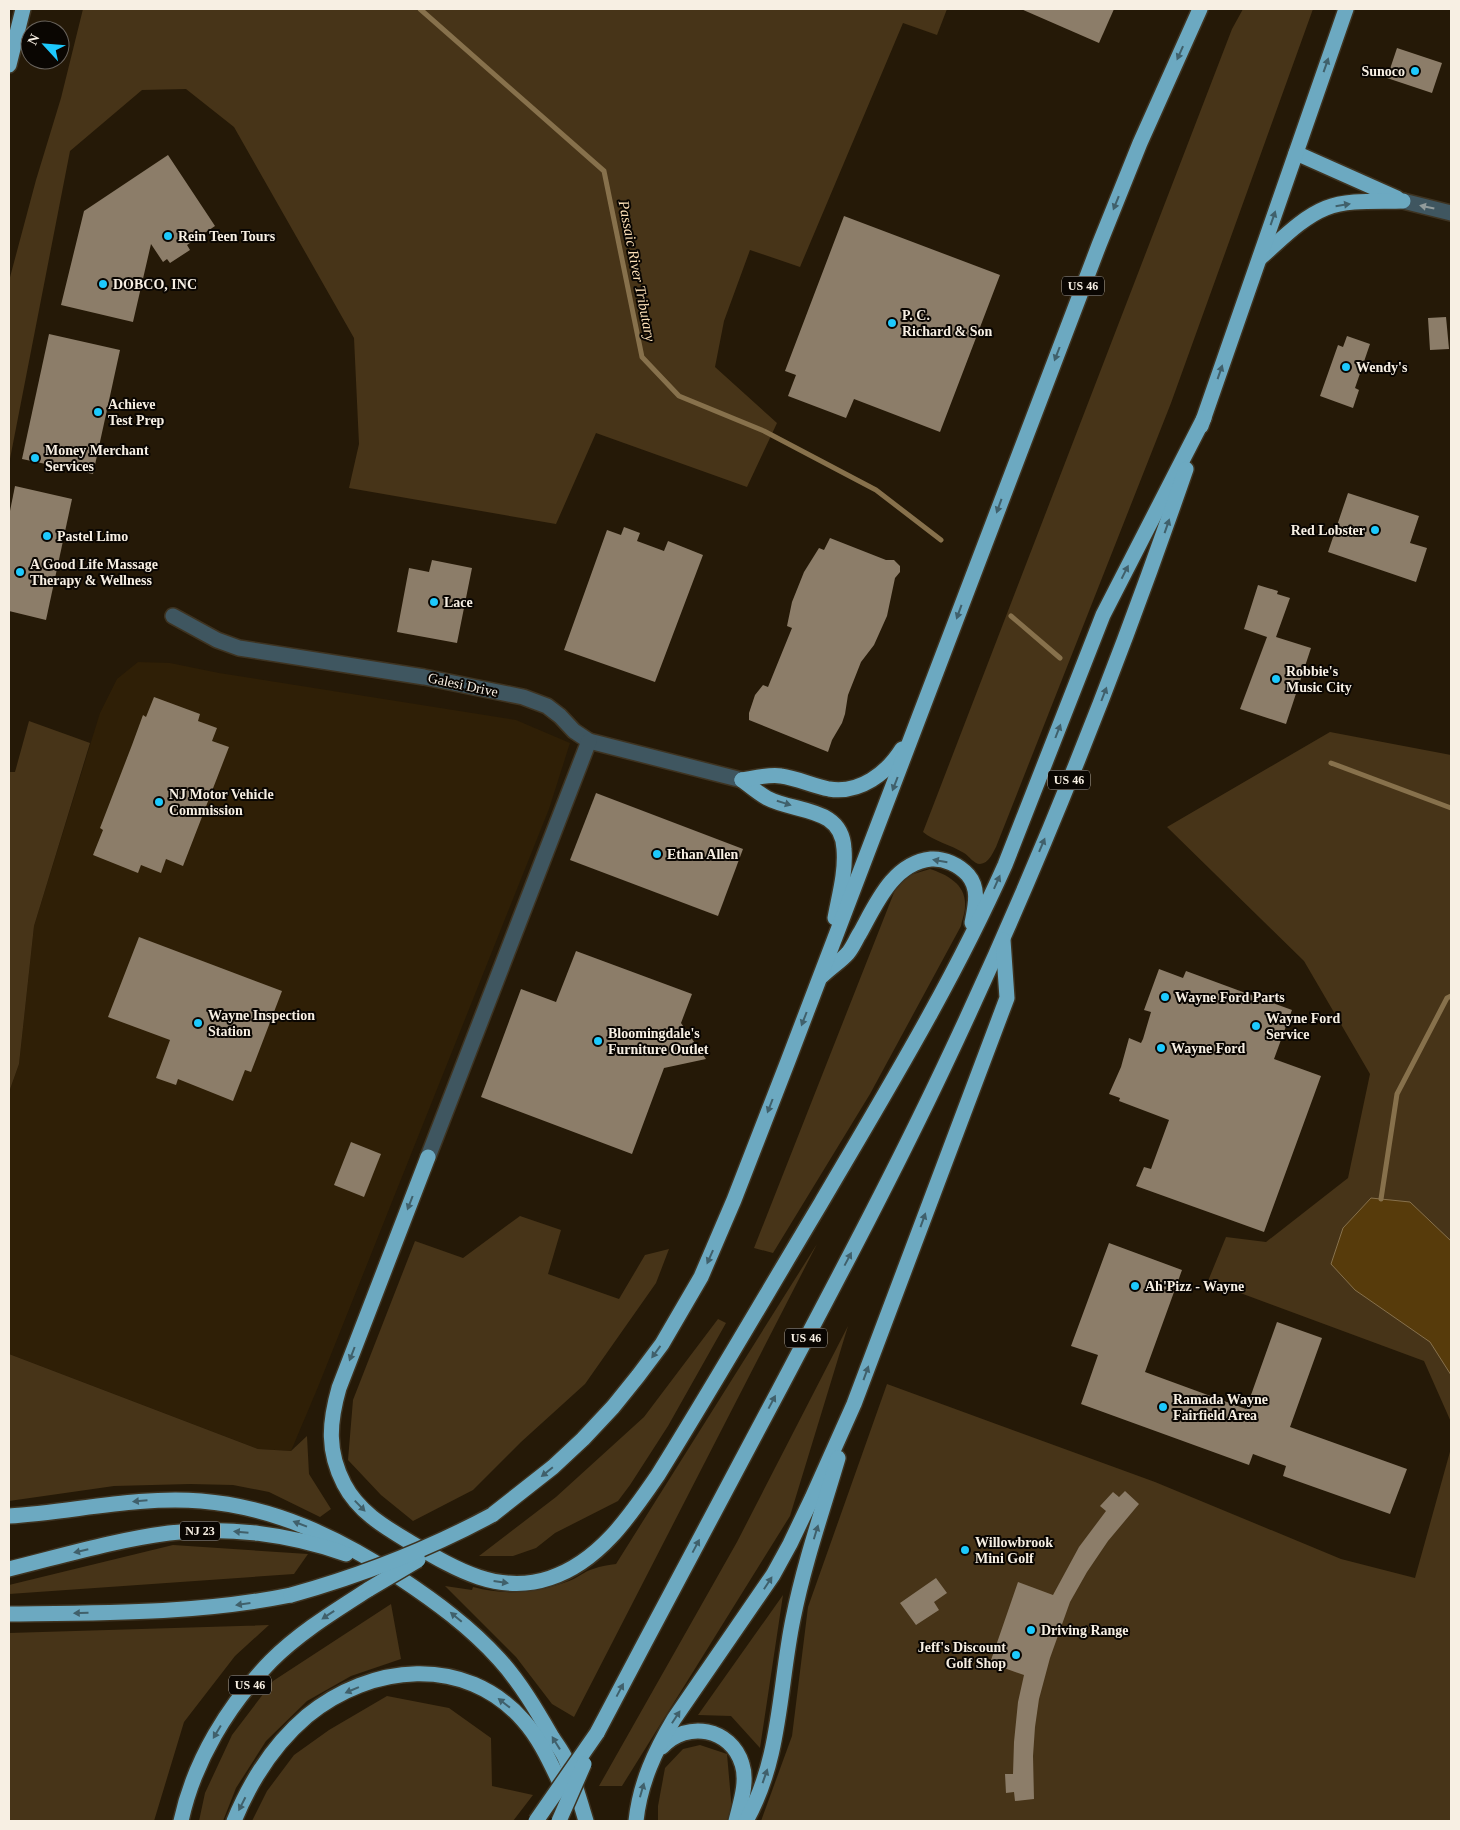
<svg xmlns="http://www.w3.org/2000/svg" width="1460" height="1830" font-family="'Times New Roman',serif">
  <rect width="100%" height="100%" fill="#251907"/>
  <polygon fill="#2f1f06" points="138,662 170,663 219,673 516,720 570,743 549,809 318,1387 291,1451 258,1449 9,1354 9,1092 19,1064 34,926 100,713 117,679"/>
  <g fill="#473418">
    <polygon points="83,9 947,9 937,35 903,23 800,267 750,250 724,321 715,367 777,423 747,487 596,433 556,524 349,488 359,444 354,338 234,127 186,89 142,90 70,151 9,464 9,281 36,180 61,98"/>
    <path d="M1243,9H1313L1171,403L996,847C992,854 989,863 980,864C974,864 969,856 964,853C951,845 934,841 923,832L1232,29Z"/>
    <polygon points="29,721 90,743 34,926 19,1064 9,1092 9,772 15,772"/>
    <polygon points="1330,732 1451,755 1451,1422 1424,1361 1208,1281 1226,1237 1266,1242 1348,1178 1370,1074 1304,961 1167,827"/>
    <path d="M930,869C948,875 967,885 965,907C965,913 962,920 961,926L870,1094L773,1253L754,1248L895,890L907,876Z"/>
    <polygon points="520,1216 561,1230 548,1274 619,1299 645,1255 669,1249 656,1283 585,1384 521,1442 473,1490 413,1521 381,1495 348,1460 353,1400 415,1241 463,1258"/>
    <path d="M817,1244L574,1717L552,1704L516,1657L445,1586L472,1590L473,1587C506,1596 537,1593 569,1581C577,1578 585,1571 593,1569C601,1566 609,1565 616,1564Z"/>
    <polygon points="718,1319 726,1323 668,1426 630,1485 618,1501 555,1533 536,1548 513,1556 479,1556 556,1497 644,1417"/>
    <polygon points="848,1326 790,1516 622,1786 599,1786 737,1542"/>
    <polygon points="9,1354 258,1449 291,1451 307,1436 309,1474 331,1509 320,1517 269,1492 233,1485 190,1484 114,1486 9,1501"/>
    <polygon points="887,1384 1155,1482 1341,1559 1415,1578 1451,1448 1451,1821 761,1821 792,1736 808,1607"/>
    <polygon points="173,1545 308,1554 294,1574 9,1594 9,1585"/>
    <polygon points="783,1595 760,1748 731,1716 698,1715"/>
    <polygon points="391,1604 401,1659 351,1676 307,1701 266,1741 236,1788 223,1821 199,1821 205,1793 232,1735 273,1681"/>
    <polygon points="269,1625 235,1656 184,1722 154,1821 9,1821 9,1633"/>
    <polygon points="387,1696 449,1708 491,1738 492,1786 533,1795 513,1821 252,1821 267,1791 294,1755 329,1730"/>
    <polygon points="700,1745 727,1754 732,1811 728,1821 658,1821 658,1806 665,1768 683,1749"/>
  </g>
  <polygon fill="#573b0b" stroke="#87714c" points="1371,1198 1410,1202 1451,1241 1451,1375 1430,1342 1355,1290 1331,1264 1343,1228"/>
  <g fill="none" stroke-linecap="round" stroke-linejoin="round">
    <g stroke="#87714c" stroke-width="5">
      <polyline points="420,9 604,171 642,357 679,396 764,431 876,490 941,540"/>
      <polyline points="1011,616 1060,658"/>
      <polyline points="1331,763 1451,808"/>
      <polyline points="1381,1199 1397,1094 1447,998 1451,996"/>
    </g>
  </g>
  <g fill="#8c7d69">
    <polygon points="1021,9 1114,9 1099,43"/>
    <polygon points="1397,48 1442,63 1432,93 1387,78"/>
    <polygon points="168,155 215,226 187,245 190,250 170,263 167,259 163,262 151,244 133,322 61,305 84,211"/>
    <polygon points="844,216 1000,275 940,432 854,399 846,418 788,396 796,375 785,371"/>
    <polygon points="1446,317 1449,349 1430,350 1428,318"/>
    <polygon points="49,334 120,350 93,474 22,459"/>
    <polygon points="1347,336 1370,344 1355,388 1359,390 1353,408 1320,396 1338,345 1343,347"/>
    <polygon points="15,486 72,499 46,620 9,611 9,516"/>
    <polygon points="1348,493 1419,516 1410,543 1427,548 1416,582 1328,552"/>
    <polygon points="624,527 640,533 637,541 664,551 668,541 703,555 655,682 564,650 607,530 621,535"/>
    <polygon points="830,538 886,560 894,560 900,566 900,572 895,578 887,616 874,645 861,662 848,695 845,714 842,723 832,740 828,752 749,720 749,713 755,695 763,685 768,687 792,628 787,626 792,602 804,572 819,548 824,550"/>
    <polygon points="432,560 472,568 457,643 397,632 409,568 429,572"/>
    <polygon points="1258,585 1278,591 1277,594 1290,598 1276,637 1311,648 1286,724 1240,709 1267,637 1244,629"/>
    <polygon points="154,697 200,714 198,721 217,728 212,741 229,747 183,866 166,859 161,873 141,865 138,873 93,855 103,830 100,828 132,745 143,715 146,717"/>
    <polygon points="596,793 743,849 718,916 570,860"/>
    <polygon points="139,937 282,991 251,1072 245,1070 233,1101 178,1079 176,1085 156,1078 170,1040 108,1017"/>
    <polygon points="576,951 692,994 681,1023 706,1059 664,1068 632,1154 481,1097 521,989 556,1002"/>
    <polygon points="1159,969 1183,978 1186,971 1292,1010 1274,1059 1321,1076 1264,1232 1136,1186 1144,1167 1151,1169 1169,1120 1119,1101 1120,1098 1109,1094 1121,1067 1129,1038 1141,1043 1143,1039 1151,1012 1144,1010"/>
    <polygon points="351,1142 381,1154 364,1197 334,1185"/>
    <polygon points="1109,1243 1182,1270 1145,1372 1246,1409 1277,1322 1322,1338 1290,1427 1407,1469 1390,1514 1283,1476 1286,1466 1253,1454 1249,1465 1081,1404 1098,1355 1071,1346"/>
    <polygon points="1125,1491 1139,1504 1108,1541 1087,1572 1070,1602 1050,1658 1039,1699 1035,1727 1033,1756 1034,1799 1015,1801 1014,1792 1006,1793 1005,1774 1013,1774 1014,1742 1018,1702 1024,1675 990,1663 1018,1582 1053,1595 1079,1547 1106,1511 1100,1506 1113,1492 1119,1497"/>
    <polygon points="936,1578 947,1593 934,1602 939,1610 916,1625 900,1603"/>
  </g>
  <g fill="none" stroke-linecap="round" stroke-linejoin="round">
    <defs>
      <g id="street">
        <polyline points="1403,201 1451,213"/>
        <polyline points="173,616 217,640 239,648 424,677 523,697 547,706 560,716 574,731 589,741 742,780"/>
        <polyline points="428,1157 589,741"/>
      </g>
      <g id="highway">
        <polyline points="9,65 23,9"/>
        <polyline points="1296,153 1397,198"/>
        <path d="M1260,258C1280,241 1301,218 1326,208C1349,199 1379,202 1403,201"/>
        <polyline points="1201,426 1346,9"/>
        <path d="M742,780C750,786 758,793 767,798C795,813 842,806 844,849C846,872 839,896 835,918"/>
        <path d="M742,780C754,778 769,774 781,776C797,778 813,786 829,789C860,794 887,773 902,749"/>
        <path d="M822,976C830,968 841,961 848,953C853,947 856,939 860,933C876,904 893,863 931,859C944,858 959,865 968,875C980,889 975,907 972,923"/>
        <path d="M428,1157L339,1388C329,1423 327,1451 344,1484C358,1511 383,1526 408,1541C452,1567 497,1596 550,1578C599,1562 630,1516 658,1475C714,1385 767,1293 821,1203C886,1092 953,982 1005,865L1103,615L1204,418"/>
        <polyline points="492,1515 553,1467 583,1439 613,1407 638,1376 662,1344 701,1277 734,1200 788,1061 1099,245 1140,143 1200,9"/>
        <path d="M9,1516C73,1512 136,1496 201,1501C275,1507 339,1538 400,1578C436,1602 470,1627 499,1659C520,1682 537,1711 552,1737C557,1745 563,1752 566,1760C574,1780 580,1801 586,1821"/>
        <path d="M9,1569C62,1556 115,1540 169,1533C228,1526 290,1534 346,1554"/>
        <path d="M9,1614C104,1613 197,1614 291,1595"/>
        <path d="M597,1733C657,1619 718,1505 778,1392C835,1284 892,1177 944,1067C1036,873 1116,672 1186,469"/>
        <path d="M662,1747C687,1720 731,1728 742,1764C748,1782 740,1804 736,1821"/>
        <path d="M181,1821C194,1761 228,1705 271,1661C300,1632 335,1611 369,1589"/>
        <path d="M234,1821C250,1782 274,1744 307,1716C370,1664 465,1654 523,1720C542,1741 553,1769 566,1795"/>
        <path d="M636,1821C640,1783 655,1751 674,1719L773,1575L790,1544L812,1498L854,1404L1007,998L1003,940"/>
        <path d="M746,1821C781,1759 779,1687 793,1619C804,1564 822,1512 838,1458"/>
      </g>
    </defs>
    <use href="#street" stroke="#3e3321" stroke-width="18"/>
    <use href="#highway" stroke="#3e3321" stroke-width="18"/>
    <use href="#street" stroke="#3f5660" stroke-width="15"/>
    <use href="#highway" stroke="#6ca9c1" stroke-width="15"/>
    <defs>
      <g id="highway-bridge">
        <polyline points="369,1589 418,1560"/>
        <path d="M291,1595C363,1575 427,1550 492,1515"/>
        <polyline points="536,1821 597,1733"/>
        <polyline points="559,1821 584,1764"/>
      </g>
    </defs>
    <use href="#highway-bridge" stroke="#3e3321" stroke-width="18" stroke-linecap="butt"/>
    <use href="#highway-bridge" stroke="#6ca9c1" stroke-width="15"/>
  </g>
  <defs><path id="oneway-solid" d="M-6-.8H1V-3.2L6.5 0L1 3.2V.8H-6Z" transform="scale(1.25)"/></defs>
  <g fill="#40606b">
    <use href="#oneway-solid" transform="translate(1180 53) rotate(114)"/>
    <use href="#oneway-solid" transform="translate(1326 65) rotate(-71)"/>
    <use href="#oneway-solid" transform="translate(1116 203) rotate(112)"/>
    <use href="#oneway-solid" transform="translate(1343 205) rotate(-9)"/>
    <use href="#oneway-solid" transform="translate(1273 218) rotate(-71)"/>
    <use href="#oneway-solid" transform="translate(1057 354) rotate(111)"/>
    <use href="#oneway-solid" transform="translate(1220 372) rotate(-71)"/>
    <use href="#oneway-solid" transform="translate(999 506) rotate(110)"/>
    <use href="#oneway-solid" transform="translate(1167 526) rotate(-71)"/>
    <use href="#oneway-solid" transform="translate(1125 572) rotate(-63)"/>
    <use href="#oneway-solid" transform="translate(959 612) rotate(110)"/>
    <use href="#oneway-solid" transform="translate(1104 694) rotate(-69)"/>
    <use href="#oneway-solid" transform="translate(1058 731) rotate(-69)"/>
    <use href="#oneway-solid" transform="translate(895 784) rotate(111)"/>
    <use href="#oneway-solid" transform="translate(784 803) rotate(17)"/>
    <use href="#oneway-solid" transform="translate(1042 845) rotate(-67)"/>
    <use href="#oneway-solid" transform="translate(940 861) rotate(-170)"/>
    <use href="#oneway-solid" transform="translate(997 882) rotate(-66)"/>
    <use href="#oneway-solid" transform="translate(804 1019) rotate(111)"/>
    <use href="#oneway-solid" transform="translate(770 1106) rotate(111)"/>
    <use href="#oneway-solid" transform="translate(410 1203) rotate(111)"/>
    <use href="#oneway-solid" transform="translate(923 1220) rotate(-70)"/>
    <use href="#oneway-solid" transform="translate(710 1257) rotate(114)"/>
    <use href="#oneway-solid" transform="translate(848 1259) rotate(-62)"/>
    <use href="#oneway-solid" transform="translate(656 1352) rotate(126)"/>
    <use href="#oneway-solid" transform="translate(352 1354) rotate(111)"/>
    <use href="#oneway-solid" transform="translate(866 1373) rotate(-70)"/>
    <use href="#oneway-solid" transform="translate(772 1402) rotate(-62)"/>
    <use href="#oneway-solid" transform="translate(547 1472) rotate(141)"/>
    <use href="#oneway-solid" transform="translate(140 1501) rotate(175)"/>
    <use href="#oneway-solid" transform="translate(360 1506) rotate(46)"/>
    <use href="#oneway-solid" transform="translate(300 1524) rotate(-159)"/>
    <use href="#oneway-solid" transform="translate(241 1532) rotate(-175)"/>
    <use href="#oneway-solid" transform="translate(816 1532) rotate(-73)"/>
    <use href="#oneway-solid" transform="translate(696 1546) rotate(-62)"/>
    <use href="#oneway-solid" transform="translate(81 1551) rotate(167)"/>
    <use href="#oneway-solid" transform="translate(501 1582) rotate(8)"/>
    <use href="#oneway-solid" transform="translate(768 1583) rotate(-57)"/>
    <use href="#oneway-solid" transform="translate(243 1604) rotate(172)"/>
    <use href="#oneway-solid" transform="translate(81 1613) rotate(179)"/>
    <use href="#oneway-solid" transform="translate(328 1615) rotate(146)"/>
    <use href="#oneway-solid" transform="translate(456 1617) rotate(-140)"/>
    <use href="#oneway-solid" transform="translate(352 1690) rotate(157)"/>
    <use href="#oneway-solid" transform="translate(620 1690) rotate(-62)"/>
    <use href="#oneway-solid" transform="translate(504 1703) rotate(-142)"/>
    <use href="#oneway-solid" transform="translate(676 1717) rotate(-57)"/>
    <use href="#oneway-solid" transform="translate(217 1732) rotate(121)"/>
    <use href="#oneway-solid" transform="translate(556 1743) rotate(-122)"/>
    <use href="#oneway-solid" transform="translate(765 1776) rotate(-71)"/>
    <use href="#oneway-solid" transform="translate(642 1790) rotate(-74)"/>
    <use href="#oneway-solid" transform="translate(242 1804) rotate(117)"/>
  </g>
  <use fill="#929b9b" href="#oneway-solid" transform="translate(1427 207) rotate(-168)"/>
  <g fill="#1dc9fd" stroke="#0a0602" stroke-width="2">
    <circle cx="1415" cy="71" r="5"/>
    <circle cx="168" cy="236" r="5"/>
    <circle cx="103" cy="284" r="5"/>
    <circle cx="892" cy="323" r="5"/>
    <circle cx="1346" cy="367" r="5"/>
    <circle cx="98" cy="412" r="5"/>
    <circle cx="35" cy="458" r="5"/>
    <circle cx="1375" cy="530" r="5"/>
    <circle cx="47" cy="536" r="5"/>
    <circle cx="20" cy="572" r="5"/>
    <circle cx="434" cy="602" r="5"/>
    <circle cx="1276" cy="679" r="5"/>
    <circle cx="159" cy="802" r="5"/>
    <circle cx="657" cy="854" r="5"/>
    <circle cx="1165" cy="997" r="5"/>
    <circle cx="198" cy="1023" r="5"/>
    <circle cx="1256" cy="1026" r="5"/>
    <circle cx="598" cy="1041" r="5"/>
    <circle cx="1161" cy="1048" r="5"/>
    <circle cx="1135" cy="1286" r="5"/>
    <circle cx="1163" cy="1407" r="5"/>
    <circle cx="965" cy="1550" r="5"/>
    <circle cx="1031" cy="1630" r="5"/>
    <circle cx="1016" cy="1655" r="5"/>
  </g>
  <g text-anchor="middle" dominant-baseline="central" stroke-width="4" stroke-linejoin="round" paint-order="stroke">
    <g fill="#0a0602" stroke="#b0a9a0" stroke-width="1">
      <rect x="1062" y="276.5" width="42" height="19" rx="4"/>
      <rect x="1048" y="770.5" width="42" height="19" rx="4"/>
      <rect x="785" y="1328.5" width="42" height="19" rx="4"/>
      <rect x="180" y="1521.5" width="40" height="19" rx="4"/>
      <rect x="229" y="1675.5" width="42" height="19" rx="4"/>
    </g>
    <g font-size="12" font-weight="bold" fill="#f7efe3">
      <text x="1083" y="286">US 46</text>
      <text x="1069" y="780">US 46</text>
      <text x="806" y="1338">US 46</text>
      <text x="200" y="1531">NJ 23</text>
      <text x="250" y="1685">US 46</text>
    </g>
    <g font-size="14" font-weight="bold" fill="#f7efe3" stroke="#0a0602" text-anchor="start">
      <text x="1405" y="71" text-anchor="end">Sunoco</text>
      <text x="178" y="236">Rein Teen Tours</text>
      <text x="113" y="284">DOBCO, INC</text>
      <text x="902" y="315">P. C.<tspan x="902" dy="16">Richard &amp; Son</tspan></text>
      <text x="1356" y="367">Wendy's</text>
      <text x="108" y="404">Achieve<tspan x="108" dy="16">Test Prep</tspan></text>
      <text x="45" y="450">Money Merchant<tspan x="45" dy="16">Services</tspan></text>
      <text x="1365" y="530" text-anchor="end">Red Lobster</text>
      <text x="57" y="536">Pastel Limo</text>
      <text x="30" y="564">A Good Life Massage<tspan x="30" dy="16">Therapy &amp; Wellness</tspan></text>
      <text x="444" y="602">Lace</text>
      <text x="1286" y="671">Robbie's<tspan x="1286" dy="16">Music City</tspan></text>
      <text x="169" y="794">NJ Motor Vehicle<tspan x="169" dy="16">Commission</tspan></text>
      <text x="667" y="854">Ethan Allen</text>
      <text x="1175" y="997">Wayne Ford Parts</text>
      <text x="208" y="1015">Wayne Inspection<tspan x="208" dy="16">Station</tspan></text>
      <text x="1266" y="1018">Wayne Ford<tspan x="1266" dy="16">Service</tspan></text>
      <text x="608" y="1033">Bloomingdale's<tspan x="608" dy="16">Furniture Outlet</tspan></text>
      <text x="1171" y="1048">Wayne Ford</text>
      <text x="1145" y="1286">Ah'Pizz - Wayne</text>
      <text x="1173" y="1399">Ramada Wayne<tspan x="1173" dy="16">Fairfield Area</tspan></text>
      <text x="975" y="1542">Willowbrook<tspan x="975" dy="16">Mini Golf</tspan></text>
      <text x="1041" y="1630">Driving Range</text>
      <text x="1006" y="1647" text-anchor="end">Jeff's Discount<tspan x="1006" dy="16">Golf Shop</tspan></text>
    </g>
    <g font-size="14" fill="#f7efe3" stroke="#0a0602">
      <text transform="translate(463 685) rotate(12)">Galesi Drive</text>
    </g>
    <g font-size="15" font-style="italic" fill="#fcdfb7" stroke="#0a0602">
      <text transform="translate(637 271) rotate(79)">Passaic River Tributary</text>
    </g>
  </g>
  <rect width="1460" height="1830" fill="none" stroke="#f7efe3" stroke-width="20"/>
  <g transform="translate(45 45) rotate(296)"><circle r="24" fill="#0a0602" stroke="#69635c"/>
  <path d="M0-4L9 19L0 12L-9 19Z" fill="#1dc9fd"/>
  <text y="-8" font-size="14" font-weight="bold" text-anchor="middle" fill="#f7efe3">N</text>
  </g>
</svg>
